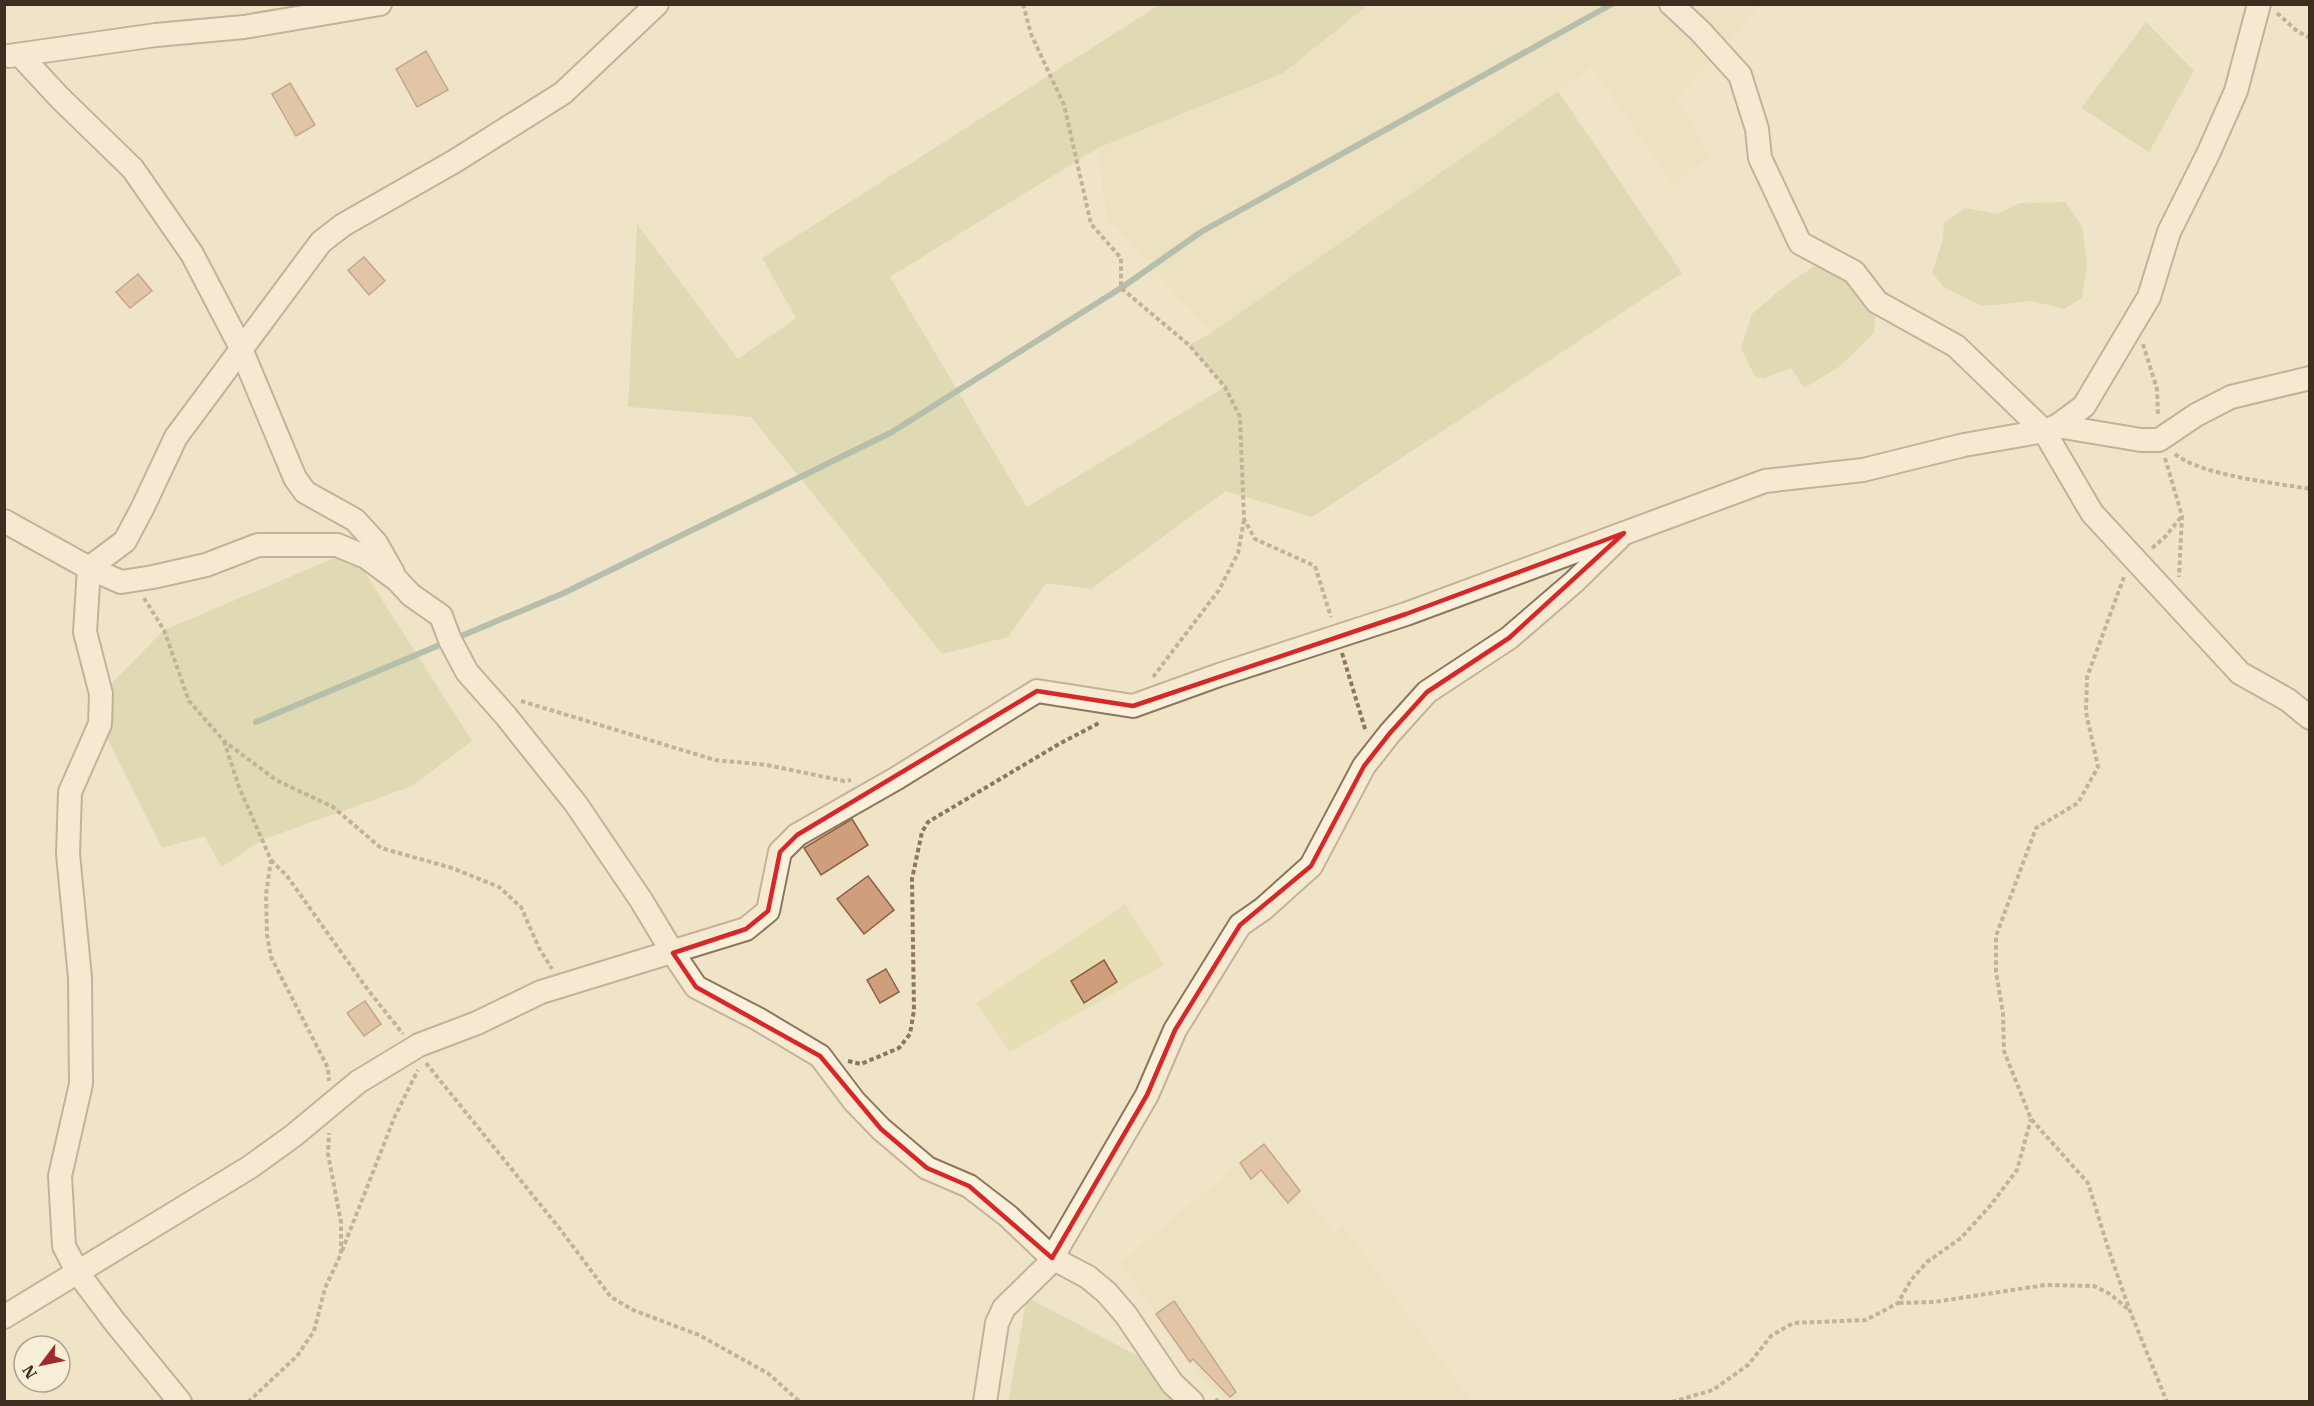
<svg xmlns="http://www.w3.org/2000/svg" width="2314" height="1406" font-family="'IBM Plex Serif',serif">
  <rect width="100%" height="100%" fill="#f0e4c8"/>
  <g fill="#e6deb5">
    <polygon points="1368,5 1759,5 1676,99 1709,155 1674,185 1592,67 1211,333 1106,217 1098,148 1283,73"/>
    <polygon points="1125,904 1164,965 1010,1052 976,1003"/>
    <polygon points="1264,1144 1335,1235 1342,1226 1471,1401 1225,1401 1199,1375 1120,1262"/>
  </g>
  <g fill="#c9cf9b">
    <polygon points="1159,5 1368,5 1283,73 1098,148 890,277 1027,507 1225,387 1189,345 1211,333 1558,91 1682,273 1312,517 1226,491 1091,589 1046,583 1008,637 942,654 751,417 628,407 637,224 738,359 796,318 762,258"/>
    <polygon points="2146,22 2194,71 2149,152 2081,108"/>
    <polygon points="2065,202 2082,226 2087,265 2082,298 2064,309 2032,301 1982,306 1945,288 1932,273 1943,239 1944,223 1965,208 1998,214 2019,203"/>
    <polygon points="1827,258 1877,302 1874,333 1839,367 1804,388 1791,368 1763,379 1754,375 1741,348 1752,314 1787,284"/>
    <polygon points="351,551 472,741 412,786 262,840 222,867 204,836 162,848 103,730 101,694 164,630"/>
    <polygon points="1027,1297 1162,1369 1172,1383 1170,1401 1008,1402"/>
  </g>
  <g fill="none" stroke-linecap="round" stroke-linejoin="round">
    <polyline stroke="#6f938a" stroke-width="6" points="256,722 564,593 892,432 1121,288 1201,232 1612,4"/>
  </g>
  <g fill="#cf9f7d" stroke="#8d5f41" stroke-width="1.5">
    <polygon points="426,51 448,90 417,107 396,69"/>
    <polygon points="290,83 315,125 296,136 272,94"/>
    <polygon points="364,257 385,281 369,295 348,270"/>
    <polygon points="138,274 152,291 130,308 116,292"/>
    <polygon points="852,819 868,845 821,875 804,848"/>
    <polygon points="868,876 894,910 864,934 837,899"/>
    <polygon points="1104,960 1117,982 1084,1003 1071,981"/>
    <polygon points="886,969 899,992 880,1003 867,980"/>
    <polygon points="365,1001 381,1024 364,1036 347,1013"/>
    <polygon points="1264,1144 1300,1191 1288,1203 1261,1170 1251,1179 1240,1163"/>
    <polygon points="1174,1301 1236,1392 1230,1397 1193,1359 1190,1362 1156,1314"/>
  </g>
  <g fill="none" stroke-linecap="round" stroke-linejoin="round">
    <defs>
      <g id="street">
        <polyline points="1671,4 1700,31 1740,75 1757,129 1760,158 1800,243 1854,272 1877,302 1956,346 2044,431 2092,513 2240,673 2288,700 2310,718"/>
        <polyline points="20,55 60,98 133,169 192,254 238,342 295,478 305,492 355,520 376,543 393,573"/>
        <polyline points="9,56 156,35 244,27 380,4"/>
        <polyline points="2057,426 2141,440 2159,440 2196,415 2231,397 2310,378"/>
        <polyline points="4,521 89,568 121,582 153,577 206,565 258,545 337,545 366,557 397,580 411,595 441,616 450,640 467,672 506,716 576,804 641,900 673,953 696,987 758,1019 820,1056 854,1101 881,1129 927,1168 969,1186 1008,1216 1052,1258 1088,1277 1107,1293 1126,1315 1172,1383 1192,1402"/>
        <polyline points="4,1317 250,1167 293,1136 358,1082 419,1045 477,1023 541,992 746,929 768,911 780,852 797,835 897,778 1037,691 1133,706 1219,675 1406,614 1765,481 1863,470 1964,445 2044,431 2057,426 2084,406 2149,297 2169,232 2208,154 2236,91 2259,4"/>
        <polyline points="180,1402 114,1321 78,1273 64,1246 60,1176 81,1084 80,978 68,854 70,792 100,724 101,694 85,632 89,568 125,541 143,507 176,437 321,242 343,225 455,161 563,93 657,4"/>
        <polyline points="985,1402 997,1323 1004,1308 1048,1265 1147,1095 1175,1030 1240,925 1263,909 1311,866 1364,766 1390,733 1427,692 1509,638 1574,582 1618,539"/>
      </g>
    </defs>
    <use href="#street" stroke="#8d765c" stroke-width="26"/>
    <g stroke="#8d765c" stroke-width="4" stroke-dasharray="4.5 3" stroke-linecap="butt">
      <polyline points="1023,4 1031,34 1064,105 1091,224 1121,258 1121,288 1189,345 1225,387 1240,417 1244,519 1255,539 1315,566 1331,617"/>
      <polyline points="2277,13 2297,31 2310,38"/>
      <polyline points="2143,344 2157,389 2158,416"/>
      <path d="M2175,454C2200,475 2275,483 2310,489"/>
      <polyline points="2165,458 2182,516 2179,577"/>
      <polyline points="2152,548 2164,538 2182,516"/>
      <polyline points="2124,577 2087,677 2086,712 2098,767 2078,803 2036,828 1996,936 1996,972 2003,1013 2004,1051 2031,1119 2088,1183 2109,1251 2130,1311 2167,1402"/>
      <polyline points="144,598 164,630 189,701 224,741 276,780 333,807 381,848 452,868 499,887 521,907 539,948 552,969"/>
      <polyline points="1342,653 1366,732"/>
      <polyline points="1153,677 1219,590 1238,553 1244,520"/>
      <polyline points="521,701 715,760 767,765 844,781 851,780"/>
      <polyline points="224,741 239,787 271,860 266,894 267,935 271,957 328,1068 329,1081"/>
      <polyline points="271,860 287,876 368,990 403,1034"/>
      <polyline points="848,1061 861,1064 899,1048 910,1034 914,1010 912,879 922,832 928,822 1059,744 1101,722"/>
      <polyline points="426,1063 560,1229 611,1297 633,1310 699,1335 769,1374 800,1402"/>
      <polyline points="342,1251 395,1116 418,1070"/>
      <polyline points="1899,1303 1934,1302 2045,1285 2094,1286 2110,1294 2129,1310"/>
      <polyline points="248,1402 297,1356 314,1331 325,1288 341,1254 341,1222 328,1154 329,1133"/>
      <polyline points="1215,1402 1220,1397"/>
      <polyline points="1672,1402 1713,1390 1748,1365 1771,1336 1793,1323 1866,1320 1898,1303 1911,1280 1927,1262 1961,1238 1990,1206 2017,1170 2031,1119"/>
    </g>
    <use href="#street" stroke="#faf1dc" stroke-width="22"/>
  </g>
  <path d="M0 0H2314V1406H0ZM1624,533L1509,638L1427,692L1390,733L1364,766L1311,866L1240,925L1175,1030L1147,1095L1052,1258L969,1186L927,1168L881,1129L820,1056L696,987L673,953L746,929L768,911L780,852L797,835L1037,691L1133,706L1406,614Z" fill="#f0e4c8" fill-opacity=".55" fill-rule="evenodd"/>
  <path fill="none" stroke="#d62828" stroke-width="4.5" stroke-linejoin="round" d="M1624,533L1509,638L1427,692L1390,733L1364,766L1311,866L1240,925L1175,1030L1147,1095L1052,1258L969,1186L927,1168L881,1129L820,1056L696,987L673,953L746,929L768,911L780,852L797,835L1037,691L1133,706L1406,614Z"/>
  <rect width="2314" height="1406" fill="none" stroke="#3d2e20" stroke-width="12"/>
  <g transform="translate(42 1364) rotate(238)"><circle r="28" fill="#f7eed8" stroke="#ada18e" stroke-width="1.5"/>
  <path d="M0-4.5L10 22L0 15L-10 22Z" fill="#9e2a2b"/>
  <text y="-9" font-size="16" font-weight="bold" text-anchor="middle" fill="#3d2e20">N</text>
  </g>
</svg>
